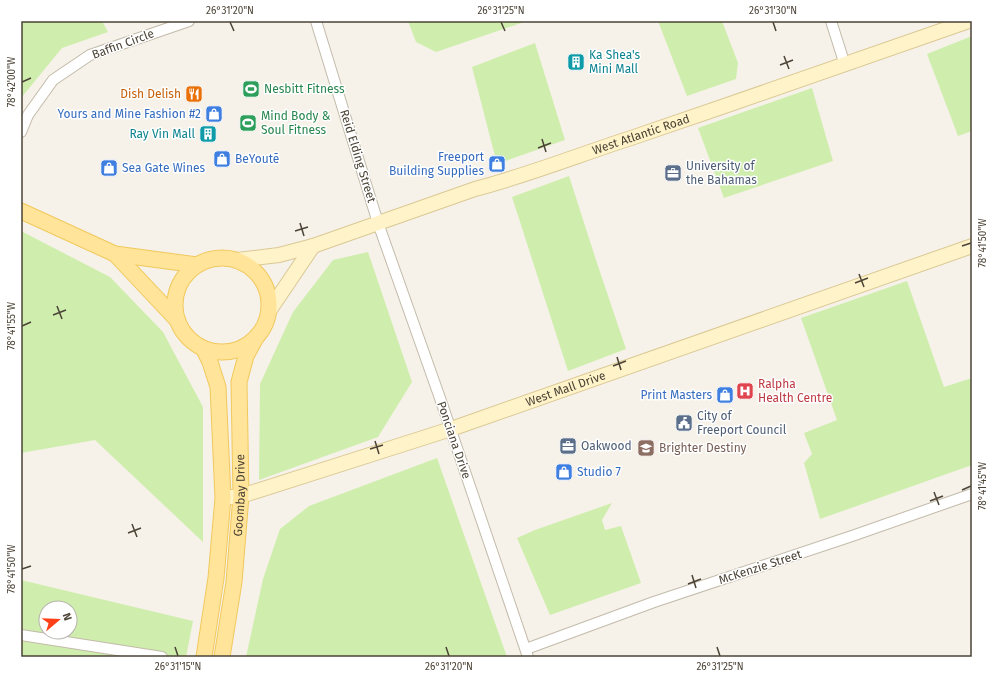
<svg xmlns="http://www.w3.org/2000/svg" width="993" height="678" font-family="'Fira Sans',sans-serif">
  <rect width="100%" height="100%" fill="#f6f2e9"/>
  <g fill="#cfeead" fill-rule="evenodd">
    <polygon points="21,21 102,21 108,32 62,48 21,98"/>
    <polygon points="408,21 527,21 436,52 416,42"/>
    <polygon points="658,21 722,21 738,63 736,79 687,96"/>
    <polygon points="972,36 972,131 958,136 927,54"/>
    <polygon points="535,43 565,140 497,164 472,67"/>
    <polygon points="812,88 833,161 724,198 698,128"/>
    <polygon points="569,176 597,263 626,349 568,371 512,197"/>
    <polygon points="21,231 110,277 163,332 203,407 203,542 95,440 21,453"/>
    <polygon points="368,252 412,382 378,437 259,480 260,384 293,312 333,260"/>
    <polygon points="907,281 944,387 972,378 972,465 820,519 804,463 812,454 804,433 837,420 801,318"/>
    <polygon points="437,458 507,657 246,657 263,579 280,529 309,506"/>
    <polygon points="612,503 602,520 605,530 621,526 641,583 550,615 517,538 535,530"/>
    <path d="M21,580L193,621L186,657H21ZM46,608H70V632H46Z"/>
  </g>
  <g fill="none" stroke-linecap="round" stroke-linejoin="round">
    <defs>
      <g id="street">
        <polyline points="316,21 378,223 441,401 528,657"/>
        <polyline points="831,21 845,65"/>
        <polyline points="21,132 28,115 53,80 90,55 189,21"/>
        <polyline points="21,635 162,657"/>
        <polyline points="526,649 654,602 852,536 972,494"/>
      </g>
      <g id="secondary">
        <path id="s1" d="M237,260L279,255L313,246L475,189C529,175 581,154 634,137C746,99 858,60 969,21"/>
        <polyline points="269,311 313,246"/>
        <path id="s2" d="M223,498L241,496L451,429L972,246"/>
      </g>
      <g id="primary">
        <polyline points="21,211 115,254 197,265"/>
        <polyline points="115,254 178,321"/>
        <circle cx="222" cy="305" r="47"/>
        <polyline points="203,348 210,362 218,387 223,498 216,578 204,657"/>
        <path id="s3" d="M222,657L234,582L241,496L239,382L246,356L257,336"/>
      </g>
    </defs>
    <use href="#street" stroke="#c3bbaa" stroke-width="12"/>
    <use href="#secondary" stroke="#dbc994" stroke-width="16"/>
    <use href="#primary" stroke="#f1c85c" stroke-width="17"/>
    <use href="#street" stroke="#fff" stroke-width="10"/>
    <use href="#secondary" stroke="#fff3ca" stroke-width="14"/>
    <use href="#primary" stroke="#ffe499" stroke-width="15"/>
  </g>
  <path fill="none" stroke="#4b4336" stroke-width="1.5" d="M230,22L234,31M501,22L505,31M773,22L776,31M784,56L789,69M780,65L793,60M22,82L31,78M542,139L546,152M538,148L551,143M300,223L304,236M295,231L308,227M962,246L971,243M859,274L864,287M855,283L868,278M57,306L62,319M53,315L66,310M22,326L31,322M617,357L621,370M613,366L626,361M375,441L379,454M370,449L383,445M962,490L971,486M934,492L939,505M930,501L943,496M132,524L137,537M128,533L141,528M22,569L31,566M692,575L696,588M688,584L701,579M175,647L178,656M446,647L449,656M717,647L720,656"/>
  <defs>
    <symbol id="building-square" viewBox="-11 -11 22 22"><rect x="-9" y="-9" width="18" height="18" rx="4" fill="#0f9aa8" stroke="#fff"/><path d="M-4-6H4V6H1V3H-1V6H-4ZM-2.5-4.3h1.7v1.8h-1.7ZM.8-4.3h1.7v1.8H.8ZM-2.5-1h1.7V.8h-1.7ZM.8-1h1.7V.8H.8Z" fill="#fff"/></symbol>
    <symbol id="stadium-square" viewBox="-11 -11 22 22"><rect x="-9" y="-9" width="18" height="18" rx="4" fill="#2e9e5b" stroke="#fff"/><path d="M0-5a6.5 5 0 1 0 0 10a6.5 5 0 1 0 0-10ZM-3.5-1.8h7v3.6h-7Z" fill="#fff"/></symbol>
    <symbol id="restaurant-square" viewBox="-11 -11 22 22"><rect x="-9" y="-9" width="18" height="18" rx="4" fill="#e8710a" stroke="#fff"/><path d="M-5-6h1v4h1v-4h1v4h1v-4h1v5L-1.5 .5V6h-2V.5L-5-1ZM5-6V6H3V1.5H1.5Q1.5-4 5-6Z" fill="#fff"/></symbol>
    <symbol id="shop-square" viewBox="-11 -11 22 22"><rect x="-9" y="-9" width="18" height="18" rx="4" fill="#3f7fe0" stroke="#fff"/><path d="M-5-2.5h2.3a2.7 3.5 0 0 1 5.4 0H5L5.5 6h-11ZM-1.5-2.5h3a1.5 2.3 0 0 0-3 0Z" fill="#fff"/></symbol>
    <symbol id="office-square" viewBox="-11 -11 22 22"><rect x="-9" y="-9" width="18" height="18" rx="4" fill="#5c6f8a" stroke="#fff"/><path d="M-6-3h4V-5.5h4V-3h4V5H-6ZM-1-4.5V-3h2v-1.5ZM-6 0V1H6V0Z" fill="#fff"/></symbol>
    <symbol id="hospital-square" viewBox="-11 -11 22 22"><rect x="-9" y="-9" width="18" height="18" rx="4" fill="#e0444e" stroke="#fff"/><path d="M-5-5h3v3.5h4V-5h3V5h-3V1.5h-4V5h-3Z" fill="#fff"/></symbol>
    <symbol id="civic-square" viewBox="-11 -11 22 22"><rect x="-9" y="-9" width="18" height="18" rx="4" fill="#5c6f8a" stroke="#fff"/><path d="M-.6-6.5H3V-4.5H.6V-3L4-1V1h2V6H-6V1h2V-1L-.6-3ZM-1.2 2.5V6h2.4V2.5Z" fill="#fff"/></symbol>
    <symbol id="school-square" viewBox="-11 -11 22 22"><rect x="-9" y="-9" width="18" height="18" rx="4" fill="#8d6e63" stroke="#fff"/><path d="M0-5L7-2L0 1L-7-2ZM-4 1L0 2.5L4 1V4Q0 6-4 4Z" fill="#fff"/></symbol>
  </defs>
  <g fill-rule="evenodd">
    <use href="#building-square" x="566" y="52" width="20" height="20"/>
    <use href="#stadium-square" x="241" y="79" width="20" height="20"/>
    <use href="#restaurant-square" x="184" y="84" width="20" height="20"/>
    <use href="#shop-square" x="204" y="104" width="20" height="20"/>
    <use href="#stadium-square" x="238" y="113" width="20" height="20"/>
    <use href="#building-square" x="198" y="124" width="20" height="20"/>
    <use href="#shop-square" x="212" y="149" width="20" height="20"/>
    <use href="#shop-square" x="487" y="154" width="20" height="20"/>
    <use href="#shop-square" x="99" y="158" width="20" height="20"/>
    <use href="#office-square" x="663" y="163" width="20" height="20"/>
    <use href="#hospital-square" x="735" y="381" width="20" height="20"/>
    <use href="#shop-square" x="715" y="385" width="20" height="20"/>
    <use href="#civic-square" x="674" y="413" width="20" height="20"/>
    <use href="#office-square" x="558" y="436" width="20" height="20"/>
    <use href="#school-square" x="636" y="438" width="20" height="20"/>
    <use href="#shop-square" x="554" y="462" width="20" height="20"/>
  </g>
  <g text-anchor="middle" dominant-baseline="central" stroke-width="3" stroke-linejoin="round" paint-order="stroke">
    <g font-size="12" fill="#4b4336" stroke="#fff">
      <text transform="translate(123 44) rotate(-20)">Baffin Circle</text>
      <text stroke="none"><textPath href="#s1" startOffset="424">West Atlantic Road</textPath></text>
      <text transform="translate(358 156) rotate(73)">Reid Elding Street</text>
      <text stroke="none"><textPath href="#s2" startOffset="360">West Mall Drive</textPath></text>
      <text transform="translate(454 440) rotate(71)">Ponciana Drive</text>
      <text stroke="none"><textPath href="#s3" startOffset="163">Goombay Drive</textPath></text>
      <text transform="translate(760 567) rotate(-18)">McKenzie Street</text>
    </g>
    <g font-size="12" fill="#0d838f" stroke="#fff" text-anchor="start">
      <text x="589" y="55">Ka Shea's<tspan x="589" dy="14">Mini Mall</tspan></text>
      <text x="195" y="134" text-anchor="end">Ray Vin Mall</text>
    </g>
    <g font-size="12" fill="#27864d" stroke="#fff" text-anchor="start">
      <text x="264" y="89">Nesbitt Fitness</text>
      <text x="261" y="116">Mind Body &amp;<tspan x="261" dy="14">Soul Fitness</tspan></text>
    </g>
    <g font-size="12" fill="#c56008" stroke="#fff" text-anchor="end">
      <text x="181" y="94">Dish Delish</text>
    </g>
    <g font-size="12" fill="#366cbe" stroke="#fff" text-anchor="end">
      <text x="201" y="114">Yours and Mine Fashion #2</text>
      <text x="484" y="157">Freeport<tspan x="484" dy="14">Building Supplies</tspan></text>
      <text x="235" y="159" text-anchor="start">BeYoutē</text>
      <text x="122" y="168" text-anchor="start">Sea Gate Wines</text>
      <text x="712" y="395">Print Masters</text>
      <text x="577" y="472" text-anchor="start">Studio 7</text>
    </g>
    <g font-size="12" fill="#4e5e75" stroke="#fff" text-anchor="start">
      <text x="686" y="166">University of<tspan x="686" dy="14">the Bahamas</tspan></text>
      <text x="697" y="416">City of<tspan x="697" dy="14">Freeport Council</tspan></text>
      <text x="581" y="446">Oakwood</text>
    </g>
    <g font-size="12" fill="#be3a42" stroke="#fff" text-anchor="start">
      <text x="758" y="384">Ralpha<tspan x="758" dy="14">Health Centre</tspan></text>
    </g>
    <g font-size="12" fill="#785e54" stroke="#fff" text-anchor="start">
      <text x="659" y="448">Brighter Destiny</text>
    </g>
  </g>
  <rect width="993" height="678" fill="none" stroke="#ffffff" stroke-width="44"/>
  <g transform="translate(58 620) rotate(71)"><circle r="19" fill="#ffffff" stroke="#b7b4af"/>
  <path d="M0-3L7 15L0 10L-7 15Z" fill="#ff3f17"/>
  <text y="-6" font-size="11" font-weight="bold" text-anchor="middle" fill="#4b4336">N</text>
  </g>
  <rect x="22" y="22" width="949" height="634" fill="none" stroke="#4b4336" stroke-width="1.5"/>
  <g font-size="10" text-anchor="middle" fill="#4b4336">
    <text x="230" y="14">26°31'20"N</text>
    <text x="501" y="14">26°31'25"N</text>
    <text x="773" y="14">26°31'30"N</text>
    <text transform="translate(11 82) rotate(-90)" y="4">78°42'00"W</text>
    <text transform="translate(982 243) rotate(-90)" y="4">78°41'50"W</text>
    <text transform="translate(11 326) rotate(-90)" y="4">78°41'55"W</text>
    <text transform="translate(982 486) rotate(-90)" y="4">78°41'45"W</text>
    <text transform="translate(11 569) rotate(-90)" y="4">78°41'50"W</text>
    <text x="178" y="670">26°31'15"N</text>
    <text x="449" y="670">26°31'20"N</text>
    <text x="720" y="670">26°31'25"N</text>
  </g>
</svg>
